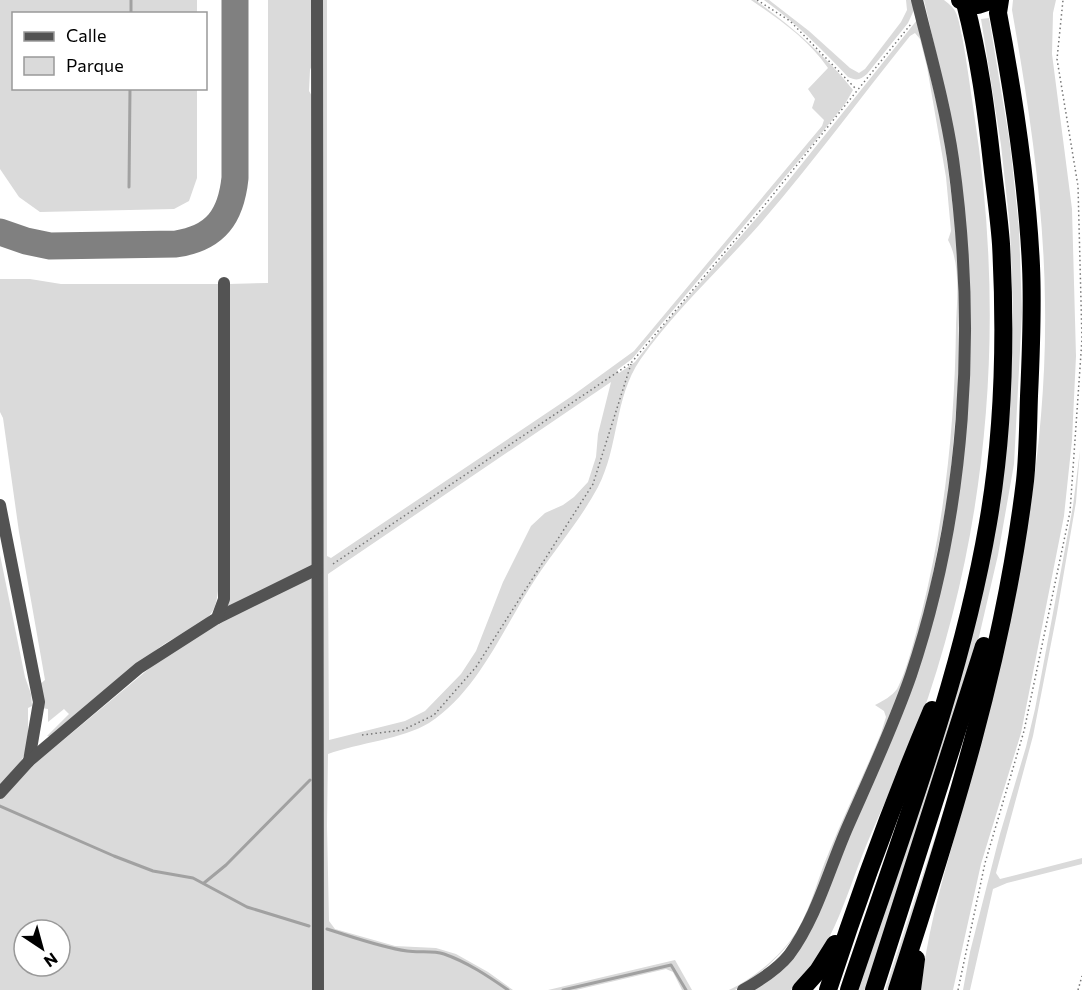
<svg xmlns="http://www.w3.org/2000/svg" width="1082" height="990" font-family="Commissioner,sans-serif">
  <rect width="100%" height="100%" fill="#fff"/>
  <g fill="#dadada" fill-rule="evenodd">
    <polygon points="0,0 197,0 197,13 14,14 14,88 197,89 197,178 189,201 174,209 40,212 19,197 0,169"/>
    <polygon points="268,0 315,0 315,58 310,70 309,91 315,101 314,564 228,611 229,284 268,283"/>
    <path d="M320,0H327V556L331,558L572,396L634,351L822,126L824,120L812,108L815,99L808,89L828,68C808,39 779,19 751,0H755C791,26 825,55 853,90L845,104L811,146L632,359L617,370L619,373L635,362L669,319L781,190L917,20L943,130L958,246L959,377L949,491L928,599L906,676L806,921C786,950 765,972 735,990H729C755,977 783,955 798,929C812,905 818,877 829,852C845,812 865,773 881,733L886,717L884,711L875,705C883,701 892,696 897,689C907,671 915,636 921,615C945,520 955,423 956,325C957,299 961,264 948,240L951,231L946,177L927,67L920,39L915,33L910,36C857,102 807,171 751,234C714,275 672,314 640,360C614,398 619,447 598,487C581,519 556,548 536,578C504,626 479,691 429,723C403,739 358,743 328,754L327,826L329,921L335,929L395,946L436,948L456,954L488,972L513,990H321ZM611,382L598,434L596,457L588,482L574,497L563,505L545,513L531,526L503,582L476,651L461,674L425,711L405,721L329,740L328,574Z"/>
    <path d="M764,0H769L809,31L850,68L859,73L865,69L901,22L907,10L906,0H914V10L908,23L867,74C860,80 857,81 848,77C822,49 796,23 764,0Z"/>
    <path d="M924,0H944C948,3 953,7 955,11C959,18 960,28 962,36C967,62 970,88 974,113C1006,321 990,526 919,724C905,762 886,798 871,834C846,891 837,945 791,990H752L793,955L809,934L922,657L967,378L943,83Z"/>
    <path d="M1013,0H1056L1053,13L1052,54L1072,209L1076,356L1072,440L1064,516L1021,733L981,864L953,990H921C926,939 940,888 954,839C971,778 988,717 1002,655C1028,540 1047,422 1045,303C1044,204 1029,107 1012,10Z"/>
    <polygon points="989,18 1010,144 1019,228 1022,312 1014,464 998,555 978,641 867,990 857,990 933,758 1010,392 1013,312 1010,228 1001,145 981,19"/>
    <path d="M0,279H30L61,284H219V584C217,597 217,609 207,618C194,631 174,636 160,647C123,675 89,706 54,737L47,736L69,714L64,709L48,722V709L41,708L39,685L45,680L19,532L3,418L0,412Z"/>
    <polygon points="1080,450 1076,502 1057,613 1033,736 996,873 1000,879 1082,858 1082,864 1007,883 993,889 970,990 963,990 970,952 1000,834 1026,747 1035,709 1073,506"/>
    <path d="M0,555L25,677L31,694L32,706L28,708C28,751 31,754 0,786Z"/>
    <path d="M314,575V990H0V797L31,767L169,652L213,626ZM24,930H60V966H24Z"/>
    <polygon points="963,752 893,990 885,990"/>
    <polygon points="675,960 692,990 682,990 673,972 666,969 576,990 548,990"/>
  </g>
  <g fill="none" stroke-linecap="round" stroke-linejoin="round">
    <g stroke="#a1a1a1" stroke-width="3">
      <polyline points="131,14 131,0"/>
      <polyline points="129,187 130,88"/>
      <polyline points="0,806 114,856 153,871 193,878 247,907 309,926"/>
      <polyline points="204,883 226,865 310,780"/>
      <path d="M327,929C353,937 380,947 407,951C419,953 432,950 444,954C467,962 488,976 508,990"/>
      <polyline points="563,990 671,965 686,990"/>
    </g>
    <path stroke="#808080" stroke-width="27" d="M0,232L26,241L50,246L176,244C216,238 231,216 235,178V0"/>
    <g stroke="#757575" stroke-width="1.5" stroke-dasharray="1.5 3" stroke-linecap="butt">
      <polyline points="757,0 790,21 856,89"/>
      <polyline points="333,564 631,363 763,207 911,24"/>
      <polyline points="362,735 403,730 434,715 476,667 593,484 631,364"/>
      <polyline points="958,990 985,863 1024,731 1070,512 1082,339 1078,186 1057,59 1063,0"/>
      <polyline points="1078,990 1082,976"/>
    </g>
    <g stroke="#535353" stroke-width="12">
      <polyline points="317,0 318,990"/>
      <polyline points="0,505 39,702 29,761"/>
      <polyline points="217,618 317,569"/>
      <polyline points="0,793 29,761 139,668 217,618 224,599 224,283"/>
      <path d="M743,990C759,981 777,970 789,955C817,917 829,869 848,826C870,776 893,727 911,675C966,511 977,330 953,159C945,105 930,53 917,0"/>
    </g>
    <g stroke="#000" stroke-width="18">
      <polyline points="960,0 978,5 993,0"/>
      <polyline points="801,990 818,971 835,944"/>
      <path d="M828,990C859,895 893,802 932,710"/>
      <path d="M849,990C900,838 961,681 988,523C1004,431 1006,337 1001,244C999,217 995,190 992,163C986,109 979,56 965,3"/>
      <polyline points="874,990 984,646"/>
      <path d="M897,990C951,824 1004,656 1025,481C1028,453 1028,424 1029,396C1031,353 1033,310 1031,266C1027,181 1014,97 998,13L1000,0"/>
      <polyline points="912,990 916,959"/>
    </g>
  </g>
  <rect x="12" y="12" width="195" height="78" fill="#ffffff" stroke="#999999" stroke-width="1.5"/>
  <rect x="24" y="32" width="30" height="9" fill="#535353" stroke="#999999" stroke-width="1.5"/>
  <text x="66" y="42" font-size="18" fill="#000000">Calle</text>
  <rect x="24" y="57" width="30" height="18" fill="#dadada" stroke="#999999" stroke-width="1.5"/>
  <text x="66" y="72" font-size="18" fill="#000000">Parque</text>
  <g transform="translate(42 948) rotate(144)"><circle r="28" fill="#ffffff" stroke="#999999" stroke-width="1.5"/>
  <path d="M0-4.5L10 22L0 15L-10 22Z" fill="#000000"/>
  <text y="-9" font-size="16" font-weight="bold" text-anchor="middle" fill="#000000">N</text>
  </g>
</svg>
